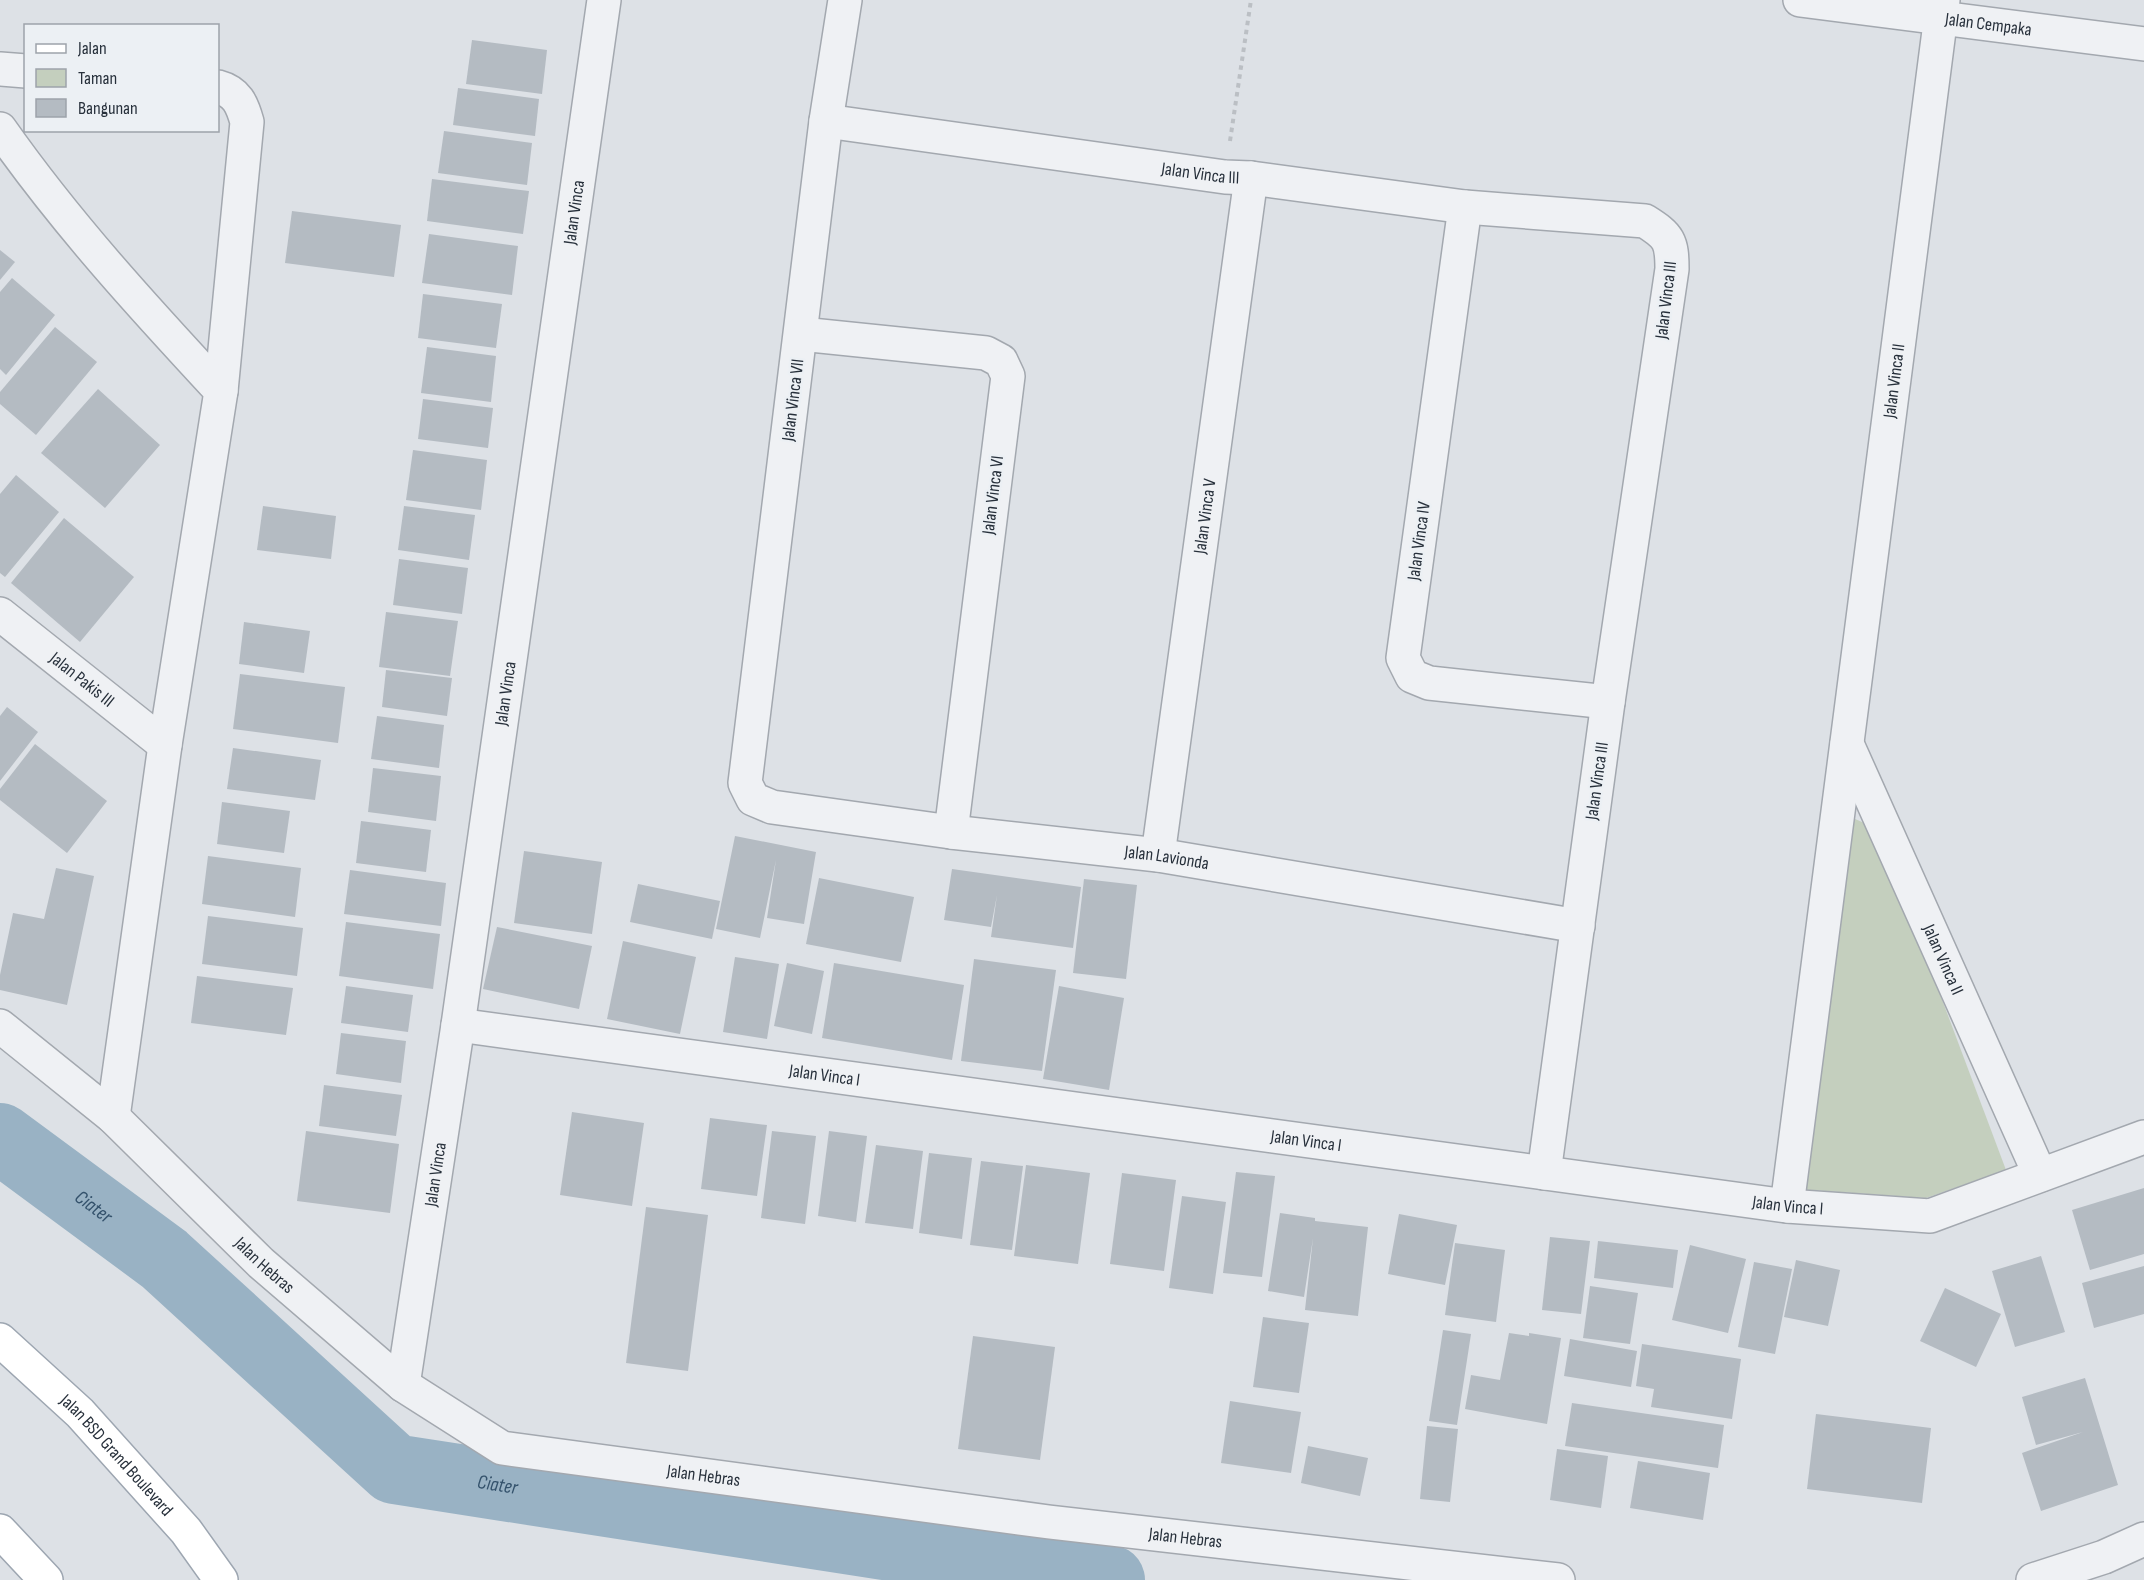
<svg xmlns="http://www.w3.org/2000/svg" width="2144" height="1580" font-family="'Sofia Sans Condensed',sans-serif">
  <rect width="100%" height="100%" fill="#dde1e6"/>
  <polygon fill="#c4cfbe" points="1846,815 1878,829 2006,1170 1926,1198 1796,1189"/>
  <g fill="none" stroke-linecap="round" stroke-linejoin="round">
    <path stroke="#99b2c4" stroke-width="70" id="s1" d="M0,1138L164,1259L394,1469L1110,1580"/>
  </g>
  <g fill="#b4bbc2">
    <polygon points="472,40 547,50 542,94 466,84"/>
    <polygon points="458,88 539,99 535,136 453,125"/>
    <polygon points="444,131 532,143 527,185 438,173"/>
    <polygon points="432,179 529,191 523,234 427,221"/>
    <polygon points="292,211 401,225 394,277 285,263"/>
    <polygon points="429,234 518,246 512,295 422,283"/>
    <polygon points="0,250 15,262 0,280"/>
    <polygon points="12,278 55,315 6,375 0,369 0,292"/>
    <polygon points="423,294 502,304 496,348 418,338"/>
    <polygon points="55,327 97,362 36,435 0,404 0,392"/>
    <polygon points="427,347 496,356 491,402 421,393"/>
    <polygon points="98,389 160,445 105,508 41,453"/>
    <polygon points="423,399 493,408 488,448 418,439"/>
    <polygon points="413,450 487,460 481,510 406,500"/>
    <polygon points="16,475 59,512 5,577 0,573 0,494"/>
    <polygon points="263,506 336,516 331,559 257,550"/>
    <polygon points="404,506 475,515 469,560 398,550"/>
    <polygon points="64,518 134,577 80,642 11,583"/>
    <polygon points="399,559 468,568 462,614 393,605"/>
    <polygon points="386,612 458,621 450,676 379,667"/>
    <polygon points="244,622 310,631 304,673 239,664"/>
    <polygon points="386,670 452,678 447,716 382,707"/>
    <polygon points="240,674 345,687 338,743 233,729"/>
    <polygon points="7,707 38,732 0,781 0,716"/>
    <polygon points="377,716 444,725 439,768 371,759"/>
    <polygon points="35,744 107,801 67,853 0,800 0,789"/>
    <polygon points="233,748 321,760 315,800 227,789"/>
    <polygon points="373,768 441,776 436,821 368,812"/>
    <polygon points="222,802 290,811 284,853 217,844"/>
    <polygon points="361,821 431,830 426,872 356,863"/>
    <polygon points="735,836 816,852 804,924 767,918 776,860 760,938 716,929"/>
    <polygon points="524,851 602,862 592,934 514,923"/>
    <polygon points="208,856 301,868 295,917 202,904"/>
    <polygon points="56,868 94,876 67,1005 0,990 0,975 13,913 44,919"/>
    <polygon points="952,869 1081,887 1073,948 991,937 997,895 991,927 944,920"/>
    <polygon points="350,870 446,883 441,926 344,914"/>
    <polygon points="819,878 914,897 901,962 806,944"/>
    <polygon points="1084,879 1137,885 1126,979 1073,973"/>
    <polygon points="638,884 720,901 712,939 630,922"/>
    <polygon points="208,916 303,928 297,976 202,964"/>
    <polygon points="346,922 440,934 433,989 339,976"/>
    <polygon points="497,927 592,946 579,1009 483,989"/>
    <polygon points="623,941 696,957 680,1034 607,1019"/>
    <polygon points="735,957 779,964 767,1039 723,1032"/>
    <polygon points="974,959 1056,970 1042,1071 961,1061"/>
    <polygon points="787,963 824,971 812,1034 774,1026"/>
    <polygon points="834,963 964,985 952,1060 822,1038"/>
    <polygon points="197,976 293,988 286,1035 191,1023"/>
    <polygon points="346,986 413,995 408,1032 341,1023"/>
    <polygon points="1059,986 1124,998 1109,1090 1043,1079"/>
    <polygon points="341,1033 406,1041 401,1083 336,1074"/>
    <polygon points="324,1085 402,1095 396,1136 319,1126"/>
    <polygon points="572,1112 644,1123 632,1206 560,1195"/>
    <polygon points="710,1118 767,1125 757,1196 701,1189"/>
    <polygon points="306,1131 399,1144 390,1213 297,1201"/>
    <polygon points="772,1131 816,1136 805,1224 761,1218"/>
    <polygon points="829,1131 867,1136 856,1222 818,1216"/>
    <polygon points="876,1145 923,1151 913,1229 865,1223"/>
    <polygon points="929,1153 972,1158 962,1239 919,1233"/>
    <polygon points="981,1161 1023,1166 1012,1250 970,1245"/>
    <polygon points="1026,1165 1090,1173 1078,1264 1014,1256"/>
    <polygon points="1236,1172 1275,1176 1262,1277 1223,1273"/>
    <polygon points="1122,1173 1176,1180 1164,1271 1110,1264"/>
    <polygon points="2144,1188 2144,1254 2090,1270 2072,1210"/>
    <polygon points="1182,1196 1226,1202 1213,1294 1169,1288"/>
    <polygon points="646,1207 708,1215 688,1371 626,1363"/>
    <polygon points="1280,1213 1315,1218 1315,1221 1368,1227 1358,1316 1305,1310 1313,1238 1304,1297 1268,1291"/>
    <polygon points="1399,1214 1457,1225 1445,1285 1388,1274"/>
    <polygon points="1550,1237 1590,1241 1581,1314 1542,1310"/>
    <polygon points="1598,1241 1678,1250 1673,1288 1594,1278"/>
    <polygon points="1455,1243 1505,1250 1496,1322 1445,1315"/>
    <polygon points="1690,1245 1746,1259 1728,1333 1672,1320"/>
    <polygon points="2041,1256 2065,1332 2015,1347 1992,1271"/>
    <polygon points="1796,1260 1840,1270 1828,1326 1784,1317"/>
    <polygon points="1754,1262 1792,1269 1775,1354 1738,1347"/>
    <polygon points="2144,1266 2144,1314 2094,1328 2082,1283"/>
    <polygon points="1590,1286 1638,1293 1630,1344 1583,1338"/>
    <polygon points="1945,1288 2001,1314 1976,1367 1920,1341"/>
    <polygon points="1263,1317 1309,1323 1299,1393 1253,1387"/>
    <polygon points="1443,1330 1471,1334 1457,1425 1429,1421"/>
    <polygon points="1509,1333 1529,1336 1529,1333 1561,1338 1547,1424 1465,1409 1471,1375 1500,1380"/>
    <polygon points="973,1336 1055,1347 1040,1460 958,1449"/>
    <polygon points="1570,1339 1637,1351 1631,1387 1564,1376"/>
    <polygon points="1642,1344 1741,1359 1732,1419 1651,1407 1654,1389 1636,1386"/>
    <polygon points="2085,1378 2118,1485 2041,1511 2022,1453 2083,1432 2036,1445 2022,1397"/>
    <polygon points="1230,1401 1301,1412 1291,1473 1221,1463"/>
    <polygon points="1572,1403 1724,1425 1718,1468 1565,1446"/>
    <polygon points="1816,1414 1931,1428 1922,1503 1807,1489"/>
    <polygon points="1427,1426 1458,1429 1450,1502 1420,1499"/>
    <polygon points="1308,1446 1368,1458 1360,1496 1301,1483"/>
    <polygon points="1557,1449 1608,1456 1601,1508 1550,1500"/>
    <polygon points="1638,1461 1710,1473 1703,1520 1630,1508"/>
  </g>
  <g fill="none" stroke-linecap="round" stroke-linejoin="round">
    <defs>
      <g id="minor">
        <path id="s2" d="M845,0L826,121L745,783L753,799L772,807L951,832L1158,855L1578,926"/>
        <path id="s3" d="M1800,0L2144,44"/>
        <polyline points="0,69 26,71"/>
        <path d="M218,87C237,92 242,104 247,122L221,391"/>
        <path id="s4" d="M826,121L1225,177L1251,178L1465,207L1645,221C1669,236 1672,241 1672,269L1608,702L1544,1173"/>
        <path d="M0,129C66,223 143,307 221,391L165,745L113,1117"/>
        <polyline points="1465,207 1403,658 1412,676 1429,683 1608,702"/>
        <polyline points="801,334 986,353 1001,361 1008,376 951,832"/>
        <path id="s5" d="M0,614L165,745"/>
        <path id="s6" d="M1847,744L2040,1175"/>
        <path id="s7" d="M1158,855L1251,178"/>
        <path id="s8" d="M458,1025L1787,1206L1930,1216L2144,1137"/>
        <path id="s9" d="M0,1026L113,1117L261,1263L403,1385L502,1448L1049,1522L1558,1580"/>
        <path id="s10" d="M1787,1206L1943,0"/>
        <path id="s11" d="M403,1385L458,1025L604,0"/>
        <polyline points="2033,1580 2104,1557 2144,1539"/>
      </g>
      <g id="major">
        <path id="s12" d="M0,1340L80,1413L186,1531L221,1580"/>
        <polyline points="0,1531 46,1580"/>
      </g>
    </defs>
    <use href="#minor" stroke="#a3a8af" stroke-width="36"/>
    <use href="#major" stroke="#9da6b1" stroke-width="36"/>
    <polyline stroke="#bbbfc4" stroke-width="4" stroke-dasharray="4.5 4.5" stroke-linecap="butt" points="1230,141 1251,0"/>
    <use href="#minor" stroke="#eff1f4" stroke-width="33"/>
    <use href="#major" stroke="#fff" stroke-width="33"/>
  </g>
  <g text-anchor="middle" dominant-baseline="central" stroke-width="5" stroke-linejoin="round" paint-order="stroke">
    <g font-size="18" fill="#27303b" stroke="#ecf0f4">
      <text stroke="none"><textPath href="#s3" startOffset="190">Jalan Cempaka</textPath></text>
      <text stroke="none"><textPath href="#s4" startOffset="378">Jalan Vinca III</textPath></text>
      <text stroke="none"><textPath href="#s11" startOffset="1185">Jalan Vinca</textPath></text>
      <text transform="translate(1666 300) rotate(-83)">Jalan Vinca III</text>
      <text stroke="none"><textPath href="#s10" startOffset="832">Jalan Vinca II</textPath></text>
      <text transform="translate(793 400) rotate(-83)">Jalan Vinca VII</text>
      <text transform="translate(993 495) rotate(-83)">Jalan Vinca VI</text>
      <text stroke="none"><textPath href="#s7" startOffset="342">Jalan Vinca V</textPath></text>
      <text transform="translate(1419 541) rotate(-82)">Jalan Vinca IV</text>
      <text stroke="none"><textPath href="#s5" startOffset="105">Jalan Pakis III</textPath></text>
      <text stroke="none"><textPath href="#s11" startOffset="699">Jalan Vinca</textPath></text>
      <text transform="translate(1597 781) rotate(-82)">Jalan Vinca III</text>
      <text stroke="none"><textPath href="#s2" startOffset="1226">Jalan Lavionda</textPath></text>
      <text stroke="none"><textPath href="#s6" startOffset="236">Jalan Vinca II</textPath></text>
      <text stroke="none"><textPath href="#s8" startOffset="370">Jalan Vinca I</textPath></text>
      <text stroke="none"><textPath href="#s8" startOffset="856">Jalan Vinca I</textPath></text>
      <text stroke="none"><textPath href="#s11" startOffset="213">Jalan Vinca</textPath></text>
      <text stroke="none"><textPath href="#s8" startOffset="1342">Jalan Vinca I</textPath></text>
      <text stroke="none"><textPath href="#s9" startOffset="357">Jalan Hebras</textPath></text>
      <text stroke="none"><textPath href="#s12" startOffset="164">Jalan BSD Grand Boulevard</textPath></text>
      <text stroke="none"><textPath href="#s9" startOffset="861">Jalan Hebras</textPath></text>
      <text stroke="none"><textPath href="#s9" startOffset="1347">Jalan Hebras</textPath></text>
    </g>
    <g font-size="20" font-style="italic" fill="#34526c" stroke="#ecf0f4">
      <text stroke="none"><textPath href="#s1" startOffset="116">Ciater</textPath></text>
      <text stroke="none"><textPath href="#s1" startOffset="620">Ciater</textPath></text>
    </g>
  </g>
  <rect x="24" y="24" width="195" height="108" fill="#ecf0f4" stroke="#9da3aa" stroke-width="1.5"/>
  <rect x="36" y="44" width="30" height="9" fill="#ffffff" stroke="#9da3aa" stroke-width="1.5"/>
  <text x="78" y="54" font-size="18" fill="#27303b">Jalan</text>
  <rect x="36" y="69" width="30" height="18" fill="#c4cfbe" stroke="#9da3aa" stroke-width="1.5"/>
  <text x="78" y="84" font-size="18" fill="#27303b">Taman</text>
  <rect x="36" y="99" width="30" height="18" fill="#b4bbc2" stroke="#9da3aa" stroke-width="1.5"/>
  <text x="78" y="114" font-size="18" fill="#27303b">Bangunan</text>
</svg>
